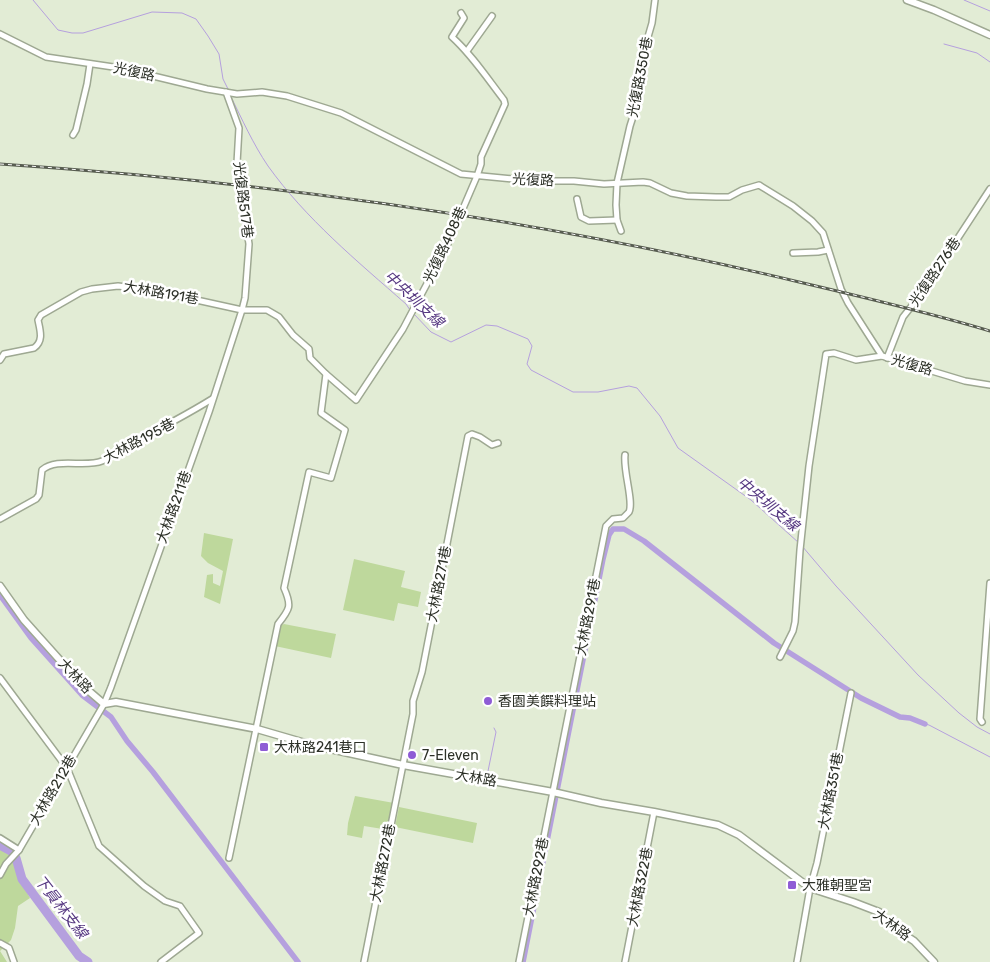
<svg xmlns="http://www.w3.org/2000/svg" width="990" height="962" font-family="Rubik,'Noto Sans TC',sans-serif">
  <rect width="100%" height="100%" fill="#e2ecd5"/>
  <g fill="#bed89c">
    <polygon points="204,533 233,539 220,604 204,597 207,575 213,574 213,583 220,586 223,571 208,563 201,556"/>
    <polygon points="354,559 405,571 401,587 421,592 418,607 398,603 394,621 343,610"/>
    <polygon points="284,624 336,634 331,658 275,646 280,626"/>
    <polygon points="355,796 394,803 389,830 364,826 362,838 347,835 348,823"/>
    <polygon points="399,807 477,823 473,843 395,827"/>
    <path d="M0,848C16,857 13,865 21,880C23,886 27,892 30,898L18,906L15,928L11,940L0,951L7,962H0Z"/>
  </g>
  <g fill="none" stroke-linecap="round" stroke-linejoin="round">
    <g stroke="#b5a0de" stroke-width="1">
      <polyline points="33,0 58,30 72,33 83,33 152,12 182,13 196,19 208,36 219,54 223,79 229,91"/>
      <polyline points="964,0 990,11"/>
      <polyline points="944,44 977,53 990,62"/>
      <path d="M230,95C242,119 253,144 268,166C306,219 357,261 406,304L410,310"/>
      <polyline points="413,313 431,332 451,342 486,325 497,326 528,339 532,346 527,364 531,370 573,392 598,392 629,386 637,388 660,416 678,448 751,500 799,543"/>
      <polyline points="802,546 836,586 918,675 959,713 977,727 990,734"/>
      <polyline points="925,724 929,725 990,757"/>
      <polyline points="487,776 496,732 494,728"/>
    </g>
    <g stroke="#b5a0de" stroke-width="5.5">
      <polyline points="0,595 31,638 82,695 111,717 127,741 153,772 298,962"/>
      <polyline points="523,962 603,559 609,535 613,529 624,529 644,541 774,643 861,698 900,717 910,718 925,724"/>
    </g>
    <polyline stroke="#b5a0de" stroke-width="9" points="0,845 11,851 16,858 22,879 79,956 88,962"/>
    <defs>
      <g id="minor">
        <polyline points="0,34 46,57 120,68 207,89 237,94 262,92 287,96 341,113 461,174 533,181 574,181 604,184 643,182 650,183 671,193 687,196 716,197 729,197 742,190 759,185 793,206 812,221 823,233 841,289 848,303 882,356 965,381 990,385"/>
        <polyline points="467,51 492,16"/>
        <polyline points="73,135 76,130 87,84 90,64"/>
        <polyline points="577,199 581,217 589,221 617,220"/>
        <polyline points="621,231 617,220 616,205 617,183 630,126 638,101 641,61 652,23 655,0"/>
        <polyline points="793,253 818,252 828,250"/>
        <polyline points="887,358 903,317 922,293 990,189"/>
        <path d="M0,360L4,354L34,348C44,341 40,330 38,320L41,315L81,292L92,289L118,286L151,290L242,310H267L279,317L293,335L309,349L310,358L326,374L321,413L345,430L331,478L309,472L284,588C292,606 290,609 278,624L229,858"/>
        <path d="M326,374L356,400L403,329L413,310L446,248L477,176L481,164V157L505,104L504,100C487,78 472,55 452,37L464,18L461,13"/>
        <path d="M0,519L36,499L39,495L42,470C57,457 85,468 102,461C109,458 115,453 121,449C152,433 183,417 212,399"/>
        <polyline points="780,657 793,631 795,622 800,550 809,466 826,354 834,353 856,360 882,356"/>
        <polyline points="0,678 67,768 99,846 144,886 165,901 180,906 199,933 161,962"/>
        <polyline points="982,722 980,719 990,583"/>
        <polyline points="0,838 19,850"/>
        <polyline points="0,875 6,864 19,850 104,704 111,687 209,412 242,310 245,298 249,244 237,163 239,128 226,92"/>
        <polyline points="0,943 9,948 14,962"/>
        <polyline points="364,962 413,714 413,701 422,672 468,436 472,434 480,437 492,445 498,443"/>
        <path d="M519,962L606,526L613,519L623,518C625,516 627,514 629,512C634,502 623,471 625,455"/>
        <polyline points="625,962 654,812"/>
        <polyline points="797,962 810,888 817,863 851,693"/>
      </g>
      <g id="tertiary">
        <polyline points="907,0 934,10 990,35"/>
        <polyline points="0,586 24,620 83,686 104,704 116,702 257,729 312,745 403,765 553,792 601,803 654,812 718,825 739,835 810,888 853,902 879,912 891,926 914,941 934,962"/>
      </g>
    </defs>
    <use href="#minor" stroke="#9ea892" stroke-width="8"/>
    <use href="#tertiary" stroke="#9ea892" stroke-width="9"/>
    <use href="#minor" stroke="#fff" stroke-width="5"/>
    <use href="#tertiary" stroke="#fff" stroke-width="6"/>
    <defs>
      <path id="rail" d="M0,164C269,182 537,219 799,282C863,297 927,312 990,331"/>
    </defs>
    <use href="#rail" stroke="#575c50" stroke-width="3"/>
    <use href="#rail" stroke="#fff" stroke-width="1" stroke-dasharray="4" stroke-linecap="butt"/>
  </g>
  <g fill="#8e5cd5" stroke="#fff" stroke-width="2">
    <circle cx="488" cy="701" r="5"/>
    <rect x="259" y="742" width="10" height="10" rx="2.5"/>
    <circle cx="412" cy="755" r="5"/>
    <rect x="787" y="880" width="10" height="10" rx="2.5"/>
  </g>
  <g text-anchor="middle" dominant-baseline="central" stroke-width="5" stroke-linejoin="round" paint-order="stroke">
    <g font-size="14" fill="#2c3027" stroke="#fff">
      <text transform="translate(134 72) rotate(12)">光復路</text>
      <text transform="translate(640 77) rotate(-79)">光復路350巷</text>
      <text transform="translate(533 180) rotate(3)">光復路</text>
      <text transform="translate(243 200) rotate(83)">光復路517巷</text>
      <text transform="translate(445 245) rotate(-65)">光復路408巷</text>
      <text transform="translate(935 272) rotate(-56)">光復路276巷</text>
      <text transform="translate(161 293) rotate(10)">大林路191巷</text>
      <text transform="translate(912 365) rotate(16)">光復路</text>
      <text transform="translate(139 441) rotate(-28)">大林路195巷</text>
      <text transform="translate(174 507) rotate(-70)">大林路211巷</text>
      <text transform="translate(439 584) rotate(-79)">大林路271巷</text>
      <text transform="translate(588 617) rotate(-79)">大林路291巷</text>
      <text transform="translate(75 676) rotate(47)">大林路</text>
      <text transform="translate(476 778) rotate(10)">大林路</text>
      <text transform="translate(53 790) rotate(-60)">大林路212巷</text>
      <text transform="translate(831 791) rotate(-79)">大林路351巷</text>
      <text transform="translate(383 863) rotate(-79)">大林路272巷</text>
      <text transform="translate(536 877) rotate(-79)">大林路292巷</text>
      <text transform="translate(640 887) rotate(-79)">大林路322巷</text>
      <text transform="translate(892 925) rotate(36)">大林路</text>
    </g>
    <g font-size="14" fill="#2c3027" stroke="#fff" text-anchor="start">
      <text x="498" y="701">香園美饌料理站</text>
      <text x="274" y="747">大林路241巷口</text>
      <text x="422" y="755">7-Eleven</text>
      <text x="802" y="885">大雅朝聖宮</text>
    </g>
    <g font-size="15" font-style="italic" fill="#553780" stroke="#fff">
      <text transform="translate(414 299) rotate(43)">中央圳支線</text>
      <text transform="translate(768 504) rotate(40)">中央圳支線</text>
      <text transform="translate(61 907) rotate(52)">下員林支線</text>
    </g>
  </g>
</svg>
